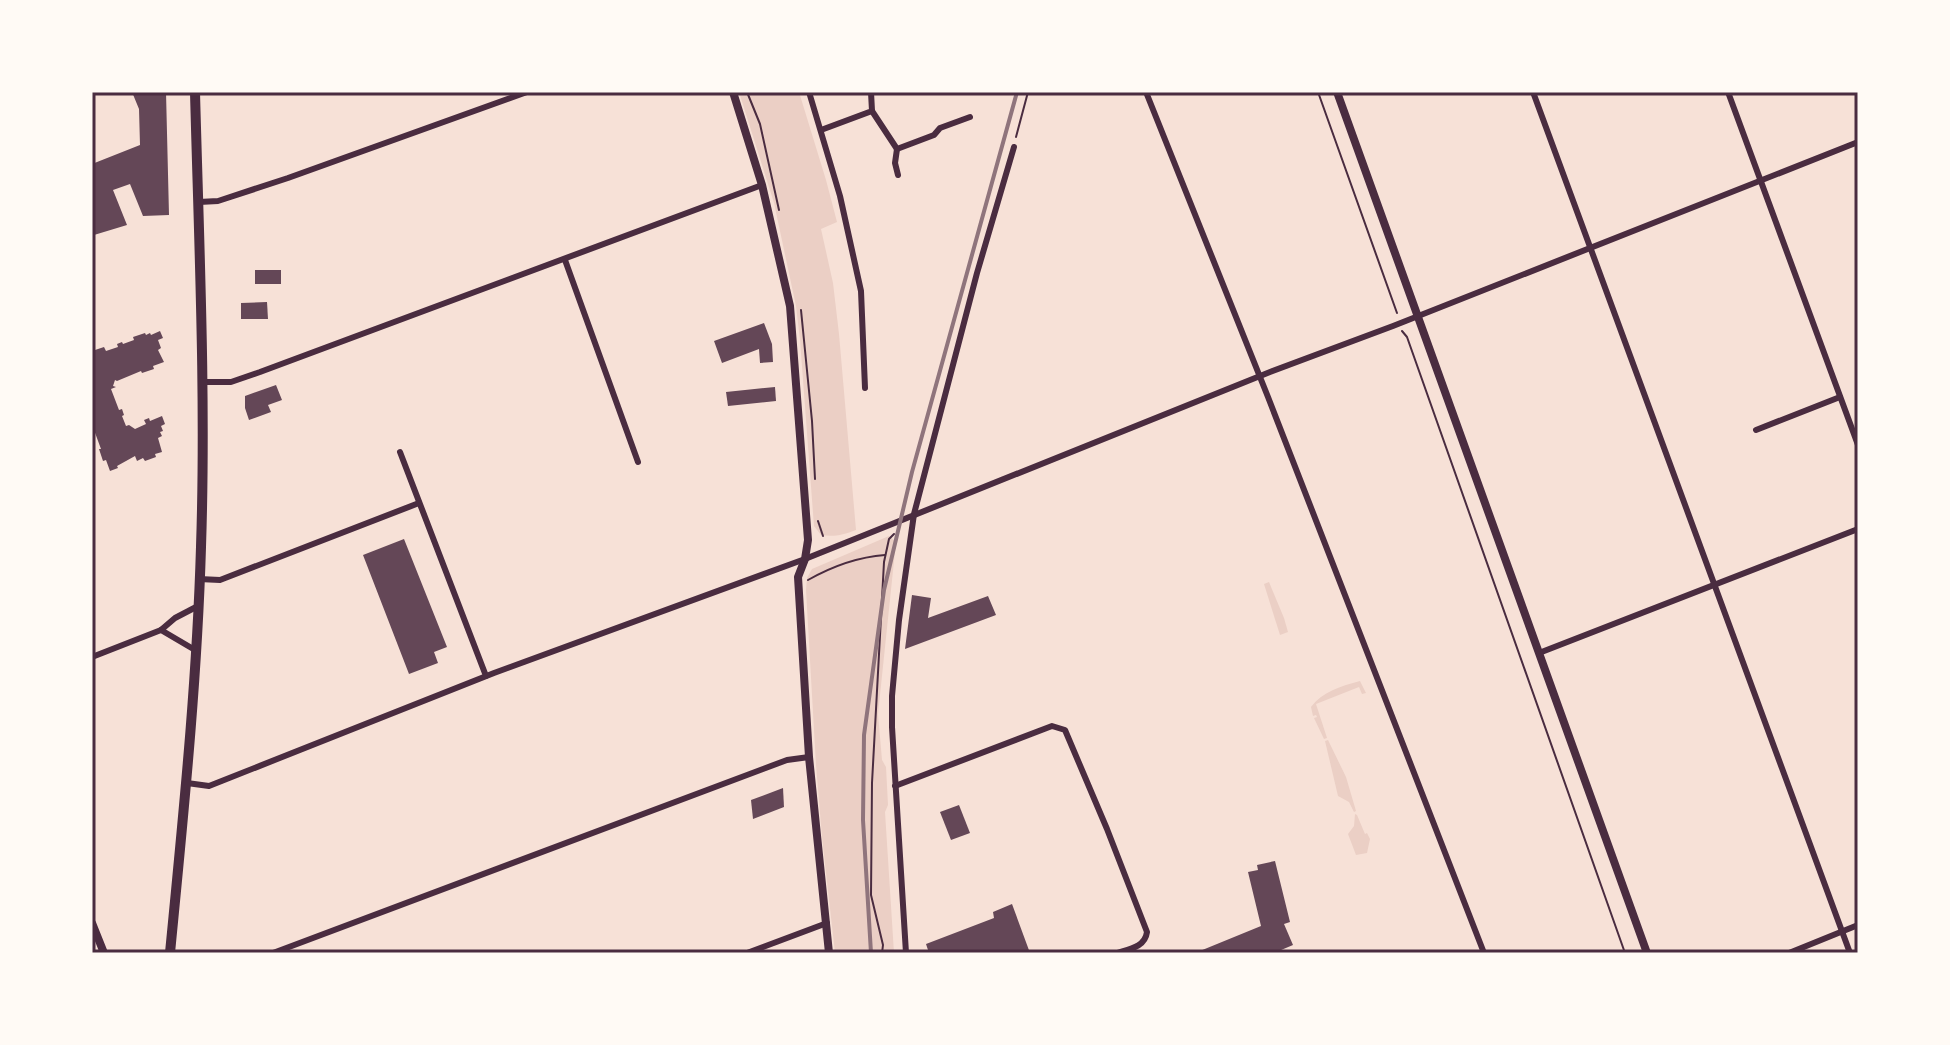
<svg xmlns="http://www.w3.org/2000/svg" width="1950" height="1045" font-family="'Titillium Web',sans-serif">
  <rect width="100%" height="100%" fill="#f7e1d7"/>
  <g fill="#ebcfc5">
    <path d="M739,92H799L826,180L837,222L821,229L833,283L839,334L856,530C843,535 834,537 821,535L814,526L800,340L796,306L774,203Z"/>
    <polygon points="889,536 896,542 878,714 882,760 886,767 888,805 885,812 894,953 835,953 822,837 816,765 806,590 807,578 812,569"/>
    <polygon points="1269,582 1284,618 1288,632 1280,635 1264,584"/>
    <path d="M1360,681L1366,693L1362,694L1359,687L1316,704L1327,738L1324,739L1314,718L1317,717L1316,715L1313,716L1311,707C1322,692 1341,686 1360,681Z"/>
    <polygon points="1328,740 1346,777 1356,811 1354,812 1349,802 1338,796 1325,741"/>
    <polygon points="1355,814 1357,815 1365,834 1367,833 1370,839 1367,853 1356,855 1348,834 1354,826"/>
  </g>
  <g fill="#644757">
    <polygon points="132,92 166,92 169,215 143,216 130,184 113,190 127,225 94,235 92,231 92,164 140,145 139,109"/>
    <rect x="255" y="270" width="26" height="14"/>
    <polygon points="267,302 268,319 241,319 241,303"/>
    <polygon points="764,323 772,344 773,362 760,363 759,349 722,363 714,341"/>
    <polygon points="160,331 163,338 158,340 161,348 158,350 164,362 153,366 154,369 142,373 141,371 117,381 115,380 113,386 116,387 111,389 119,410 122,409 124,415 122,416 126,426 129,425 135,429 146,424 144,420 149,418 150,421 162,416 165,424 161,426 163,431 160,432 162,436 158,438 162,452 155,454 156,457 145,461 143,458 137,461 135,456 117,466 118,468 110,471 106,460 103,461 99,449 101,449 94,430 92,431 92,384 95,382 92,375 92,371 95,370 92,351 104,347 106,351 118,347 117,344 122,342 123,344 134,340 133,337 145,333 146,335 150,333 151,335"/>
    <polygon points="276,385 282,400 268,405 271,412 249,420 245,408 245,396"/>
    <polygon points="775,387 776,401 728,406 726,392"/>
    <polygon points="404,539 447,647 434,652 438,663 409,674 363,555"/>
    <polygon points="912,595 931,598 928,618 988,596 996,615 905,649"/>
    <polygon points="783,788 784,807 753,819 751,800"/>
    <polygon points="959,805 970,833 951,840 940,812"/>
    <polygon points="1275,861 1290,922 1284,924 1293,945 1274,953 1195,953 1261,926 1248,872 1258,870 1257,865"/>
    <polygon points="1012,904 1030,953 920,953 928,950 926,944 994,918 993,912"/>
  </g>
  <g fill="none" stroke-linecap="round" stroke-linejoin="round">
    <g stroke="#4a2c40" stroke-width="2">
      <polyline points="747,92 760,124 779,210"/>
      <polyline points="1318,92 1397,313"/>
      <polyline points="1016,137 1028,92"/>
      <polyline points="801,310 812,421 815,479"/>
      <polyline points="1402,331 1407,337 1625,953"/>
      <polyline points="818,521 823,536"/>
      <path d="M808,580C831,567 858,557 885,555"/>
      <polyline points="882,953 883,945 871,895 872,783 884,562 889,539 894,534"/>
    </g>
    <g stroke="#4a2c40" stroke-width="6">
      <polyline points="809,92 840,196 861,291 865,388"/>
      <polyline points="1146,92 1268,397 1484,953"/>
      <polyline points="1533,92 1850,953"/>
      <polyline points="1728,92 1858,445"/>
      <polyline points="872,111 897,149 934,135 940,128 970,117"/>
      <polyline points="821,130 872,111 871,92"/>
      <polyline points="897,149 895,163 898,175"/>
      <polyline points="199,202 218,201 288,178 527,92"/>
      <polyline points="565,260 638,462"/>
      <polyline points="202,382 231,382 260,372 762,185"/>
      <polyline points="1756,430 1840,397"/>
      <polyline points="400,452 486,676"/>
      <polyline points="199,579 220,580 419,503"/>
      <polyline points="161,630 195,650"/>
      <polyline points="1539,653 1858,529"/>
      <polyline points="92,657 161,630 175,618 198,606"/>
      <polyline points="187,783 209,786 494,673 805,559 1270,372 1393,326 1858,142"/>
      <path d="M895,786L1052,726L1065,730L1107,829L1147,932C1145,947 1130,949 1117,953"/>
      <polyline points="273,953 787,760 809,757"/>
      <polyline points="747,953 827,923"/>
      <polyline points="906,953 892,727 892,696 899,620 914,514 977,273 1014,147"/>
      <polyline points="1789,953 1858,925"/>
    </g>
    <g stroke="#4a2c40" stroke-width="8">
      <polyline points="733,92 762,185 790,306 808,540 805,559 798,577 809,757 829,953"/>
      <polyline points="1337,92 1647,953"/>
      <polyline points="92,923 104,953"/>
    </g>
    <path stroke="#4a2c40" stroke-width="10" d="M170,953C183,818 197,683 201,547C206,396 199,244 195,92"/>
    <polyline stroke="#8f747c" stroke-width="4" points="871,953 863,820 864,735 884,590 912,472 1017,92"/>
  </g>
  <rect width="1950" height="1045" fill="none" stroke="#fffaf5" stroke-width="188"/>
  <rect x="94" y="94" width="1762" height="857" fill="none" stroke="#4a2c40" stroke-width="3"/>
</svg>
